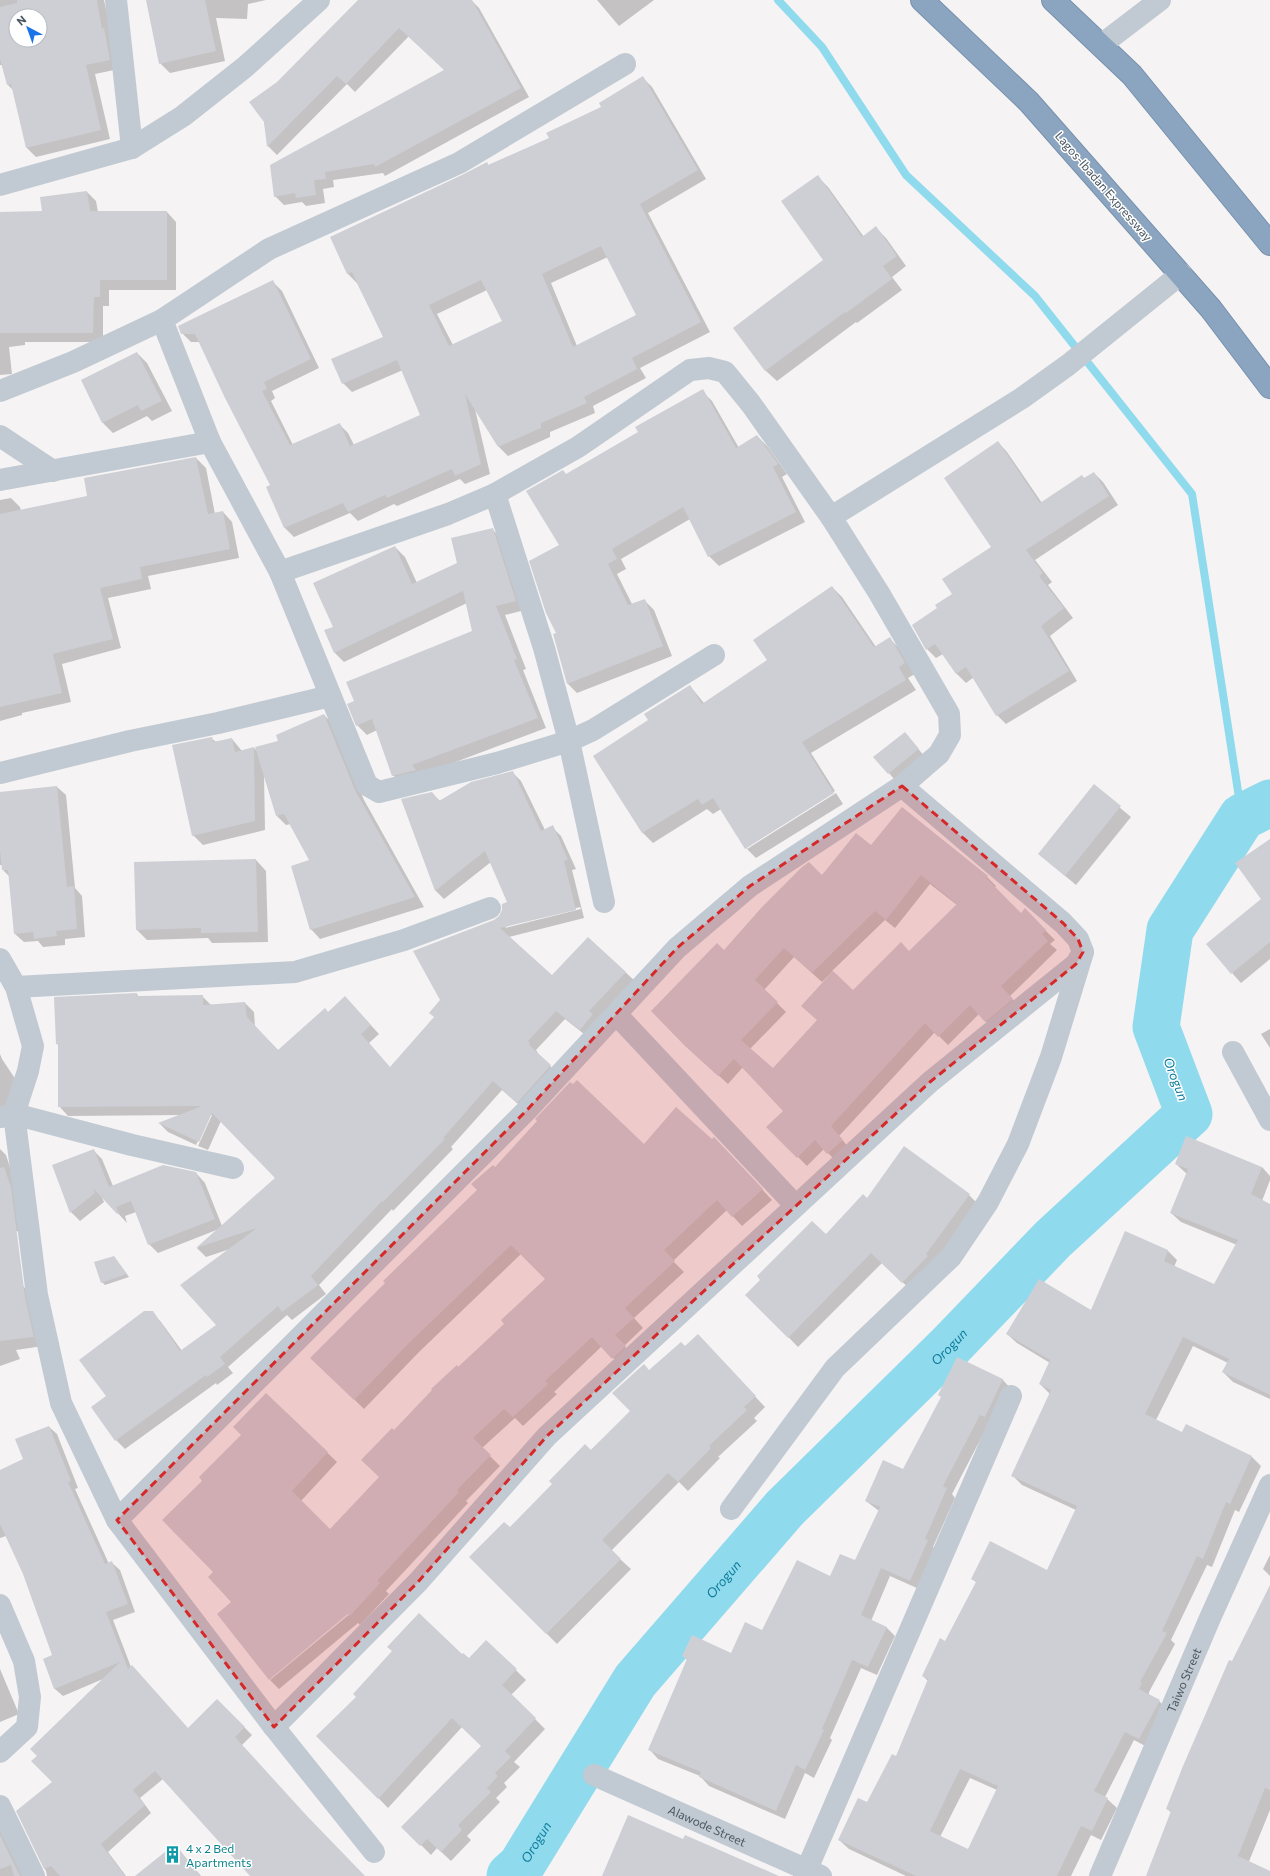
<svg xmlns="http://www.w3.org/2000/svg" width="1270" height="1876" font-family="Commissioner,sans-serif">
  <rect width="100%" height="100%" fill="#f5f3f3"/>
  <g fill="#0003" fill-rule="evenodd">
    <path d="M0,0H104L119,69L95,74L110,139L36,157L27,148L13,90L8,85L2,65H0ZM16,16H40V40H16Z"/>
    <polygon points="147,0 266,0 248,4 247,19 216,18 225,61 170,73 160,63"/>
    <polygon points="359,0 471,0 479,8 529,97 385,176 383,173 333,180 334,187 323,189 325,203 306,206 302,202 284,205 275,196 445,70 409,36 355,92 347,84 277,155 268,146 264,121 278,82"/>
    <polygon points="597,0 654,0 619,26"/>
    <path d="M643,78L652,87L706,179L648,213L710,332L640,368L646,378L593,406L595,413L550,432V437L508,456L499,447L475,409L490,474L465,484L460,479L397,506L394,504L358,521L350,513L294,537L285,528L268,487L272,485L200,342H191L182,333L273,282L282,291L319,368L272,391L275,398L271,401L293,445L339,424L348,433L354,445L421,416L403,370L352,392L343,383L384,337L357,283L348,274L331,238L465,175L487,163L489,166L550,138L603,108ZM608,257L638,315L577,346L551,283ZM487,290L503,322L453,345L437,314Z"/>
    <polygon points="818,177 828,187 864,237 876,228 886,238 906,266 892,277 902,290 857,323 856,322 777,381 766,371 734,328 825,261"/>
    <polygon points="87,192 96,201 98,212 167,212 176,222 176,290 109,290 109,306 103,306 103,342 25,342 25,345 9,347 12,374 0,375 0,213 43,212"/>
    <polygon points="137,353 147,363 172,411 152,421 147,416 113,433 103,423 82,380"/>
    <polygon points="702,391 712,401 739,448 757,436 767,446 787,474 782,477 805,522 719,566 709,556 690,519 621,559 626,569 617,574 632,604 644,600 654,610 672,656 577,693 568,684 558,634 560,545 567,475 640,433"/>
    <polygon points="998,442 1007,452 1042,503 1094,473 1103,482 1118,505 1035,560 1052,582 1048,585 1073,618 1050,636 1077,681 1006,724 997,715 974,677 966,683 956,673 943,654 936,658 927,649 938,608 954,594 992,547"/>
    <polygon points="196,458 206,468 215,514 223,512 232,522 239,558 148,576 151,589 108,598 121,648 62,664 71,702 22,713 22,715 0,721 0,500 11,498 20,507 21,511 88,497"/>
    <polygon points="492,529 502,539 525,610 505,615 526,669 523,670 546,728 421,775 403,785 393,775 377,730 367,735 357,725 355,701 474,631 467,603 344,662 335,653 334,627 395,547 405,557 417,583 458,564"/>
    <polygon points="832,587 842,597 876,647 890,639 900,649 915,674 908,678 916,690 811,753 835,791 747,847 747,849 836,793 843,804 756,858 746,848 721,809 713,814 707,809 653,843 643,833 594,756 650,721 690,686 704,703 768,661"/>
    <polygon points="324,715 333,724 364,800 424,907 320,939 311,929 311,861 291,824 286,825 277,816 264,774 265,830 203,845 193,835 211,738 216,742 232,739 242,751 254,748 258,752 280,742"/>
    <polygon points="905,733 925,757 895,780 875,757"/>
    <path d="M512,772L521,781L545,830L552,827L561,836L576,869L572,870L584,918L509,937L552,977L588,938L635,981L589,1038L565,1019L536,1050L538,1053L537,1054L560,1075L526,1111L502,1090L451,1147L453,1149L393,1211L392,1209L319,1285L326,1294L292,1320L287,1315L228,1367L233,1373L217,1385L216,1383L125,1449L116,1440L107,1396L152,1312L161,1322L182,1351L217,1325L230,1249L206,1257L197,1248L219,1229L158,1253L149,1244L136,1212L125,1216L127,1223L101,1195L104,1202L80,1221L71,1212L93,1150L102,1159L113,1186L196,1173L205,1183L222,1226L277,1178L221,1121L208,1150L198,1146L212,1115H210L196,1145L168,1132L160,1124L182,1115L68,1116L59,1106V1046L57,1044L137,994L139,997L202,996L212,1006L245,1003L254,1012L255,1027L279,1051L328,1013L354,1007L379,1034L369,1043L390,1068L435,1018L442,1000L495,921L500,917L509,903L491,862L444,899L435,890L432,793L440,801ZM580,907L581,909L505,928L507,926Z"/>
    <polygon points="1094,786 1131,817 1076,885 1039,854"/>
    <polygon points="57,787 66,795 75,888 82,896 85,937 65,939 65,945 43,947 38,941 24,942 15,934 10,877 3,870 2,865 0,865 0,793"/>
    <polygon points="1270,840 1270,959 1241,983 1232,973 1262,899"/>
    <path d="M872,846L987,877L996,886L995,887L1021,914L1025,910L1055,940L1050,944L1057,950L1010,996L1021,1009L994,1030L979,1014L948,1045L935,1032L839,1136L851,1150L837,1162L824,1149L807,1166L768,1127L784,1111L743,1067L728,1084L696,1055L724,952L822,877ZM930,884L957,905L909,952L853,991L832,971L885,920L895,928ZM794,957L822,982L832,972L833,973L818,1021L773,1070L750,1049L786,1012L764,990Z"/>
    <polygon points="256,860 266,871 268,942 212,943 208,938 147,940 137,930"/>
    <polygon points="1270,1029 1270,1048 1261,1034"/>
    <polygon points="0,1054 2,1059 22,1089 17,1104 0,1108"/>
    <polygon points="712,1141 724,1148 772,1200 742,1226 727,1210 673,1261 684,1272 634,1318 643,1328 624,1346 635,1357 623,1368 602,1346 554,1392 557,1394 523,1426 515,1418 482,1448 500,1466 466,1501 468,1503 386,1591 389,1594 360,1625 358,1623 279,1689 270,1680 352,1612 233,1602 215,1572 204,1481 242,1436 266,1394 337,1462 301,1501 330,1531 380,1478 394,1431 505,1324 546,1279 521,1254 419,1352 364,1409 312,1358 478,1190 495,1168 644,1145"/>
    <polygon points="0,1149 6,1155 20,1198 24,1229 0,1237"/>
    <path d="M1176,1164L1262,1167L1270,1176V1180L1262,1201L1270,1205V1399L1233,1382L1223,1372L1228,1363L1193,1346L1156,1420L1182,1433L1186,1425L1252,1457L1261,1466L1239,1512L1235,1510L1212,1567L1207,1565L1171,1640L1175,1644L1149,1692V1696L1159,1701L1169,1711L1149,1748L1134,1740L1105,1797L1117,1808L1101,1840L1091,1835L1071,1876H906L849,1849L839,1840L868,1804L897,1758L928,1681L923,1676L946,1642L977,1583L972,1578L1047,1571L1076,1510L1022,1485L1012,1475L1050,1394L1040,1384L1050,1363L1017,1343L1007,1334L1091,1311L1125,1233L1168,1251L1177,1260L1174,1267L1215,1285L1237,1245L1181,1222L1171,1213L1187,1174ZM970,1778L997,1790L968,1850L940,1837Z"/>
    <polygon points="969,1195 979,1205 913,1292 882,1263 798,1347 747,1295 762,1280 826,1235 867,1200"/>
    <polygon points="114,1257 129,1277 105,1285 102,1282"/>
    <polygon points="23,1286 33,1296 43,1346 16,1350 20,1359 0,1366 0,1295"/>
    <polygon points="708,1346 765,1407 754,1418 757,1421 718,1457 720,1458 688,1491 679,1482 611,1551 631,1569 557,1644 470,1557 510,1529 631,1411 649,1371 685,1347"/>
    <polygon points="957,1358 1003,1380 1011,1389 989,1423 952,1494 955,1498 933,1547 937,1550 919,1589 890,1576 871,1621 886,1627 895,1636 877,1675 861,1668 830,1738 832,1740 814,1778 805,1773 785,1819 709,1786 700,1776 658,1759 650,1750 688,1661 683,1656 732,1654 830,1577 856,1562 879,1511 866,1501 903,1470 942,1398"/>
    <polygon points="49,1427 57,1434 78,1488 75,1489 109,1564 112,1563 120,1570 135,1612 113,1620 131,1667 188,1729 217,1700 252,1735 242,1745 276,1876 264,1876 163,1779 140,1798 151,1813 108,1852 126,1876 47,1876 46,1871 18,1811 53,1782 103,1679 63,1696 55,1689 53,1656 24,1574 6,1536 0,1538 0,1471 24,1459"/>
    <polygon points="1270,1555 1270,1576 1263,1569"/>
    <polygon points="1270,1587 1270,1810 1243,1876 1148,1876 1172,1813 1167,1809 1233,1662"/>
    <polygon points="486,1641 526,1680 511,1695 545,1729 514,1762 520,1767 504,1783 507,1787 496,1798 500,1802 467,1836 471,1840 451,1861 437,1848 431,1855 403,1827 482,1746 462,1727 388,1808 318,1736 462,1655 469,1660"/>
    <polygon points="0,1669 19,1714 0,1722"/>
    <polygon points="0,1828 23,1876 0,1876"/>
    <polygon points="175,1845 201,1876 136,1876"/>
  </g>
  <g fill="none" stroke-linecap="round" stroke-linejoin="round">
    <polyline stroke="#90daee" stroke-width="8" points="778,0 822,47 906,175 1035,296 1192,494 1242,817"/>
    <path stroke="#90daee" stroke-width="47" id="s1" d="M510,1876L521,1866L635,1681L785,1508L950,1346L1053,1239L1189,1114L1156,1027L1170,930L1242,817L1270,803"/>
  </g>
  <g fill="#cdcfd5" fill-rule="evenodd">
    <path d="M17,0H97L102,29L104,28L110,60L86,65L101,130L26,148L11,84L7,85L0,59V7L17,3ZM16,16H40V40H16Z"/>
    <polygon points="146,0 205,0 216,51 159,64"/>
    <polygon points="358,0 472,0 521,88 375,167 374,164 325,172 326,179 314,180 316,195 296,198 295,193 274,197 270,165 444,70 399,28 346,84 337,76 267,147 264,122 249,102 277,82"/>
    <path d="M643,76L698,170L640,204L701,322L632,358L637,369L584,397L587,403L541,423V428L498,447L465,394L481,464L455,476L452,469L387,498L385,495L348,512L343,503L284,528L266,487L270,485L225,398L195,334H181L178,326L273,280L311,359L264,382L267,389L262,391L290,445L340,423L350,446L420,415L397,360L342,384L331,359L383,337L352,272L347,274L330,237L464,174L487,162L488,165L549,138L546,133L601,107L599,103ZM601,246L636,315L573,347L542,274ZM481,280L502,321L449,346L429,305Z"/>
    <polygon points="818,175 862,237 876,226 897,256 883,266 892,279 846,313 845,312 765,371 733,328 823,260 781,201"/>
    <polygon points="87,191 90,211 167,211 167,280 100,280 100,297 94,297 93,333 0,333 0,212 42,211 40,197"/>
    <polygon points="137,352 162,401 141,411 138,405 102,423 81,380"/>
    <polygon points="703,389 736,448 757,435 778,464 773,467 796,512 708,557 683,507 612,549 617,559 608,564 628,605 645,599 663,646 567,684 553,634 556,633 546,613 529,561 559,545 526,491 563,470 566,474 638,432 635,427"/>
    <polygon points="998,441 1040,503 1082,475 1084,478 1094,472 1109,496 1026,550 1043,573 1039,576 1064,608 1041,626 1069,671 996,716 966,667 956,674 935,644 926,650 912,625 937,608 935,605 952,594 942,579 991,547 944,478"/>
    <polygon points="196,457 208,514 223,511 230,549 140,567 142,579 100,588 113,639 53,654 62,693 0,707 0,514 87,496 84,478"/>
    <polygon points="493,528 516,601 496,606 517,659 514,660 538,718 412,765 416,770 392,776 372,719 356,726 347,704 354,701 346,682 472,631 463,591 334,653 324,630 333,627 313,583 395,546 412,584 457,563 451,538"/>
    <polygon points="832,586 874,647 890,637 905,663 899,667 906,680 802,742 834,793 745,849 713,798 702,805 698,799 642,833 593,756 648,720 644,714 690,685 702,704 767,660 753,640"/>
    <polygon points="324,714 355,790 415,897 310,930 291,866 309,860 284,814 276,816 255,747 278,741 276,735"/>
    <polygon points="905,732 919,749 888,774 873,757"/>
    <polygon points="212,737 213,742 232,738 235,752 254,747 255,821 192,836 172,745"/>
    <polygon points="513,771 541,831 553,825 568,860 564,861 576,910 500,928 552,975 588,937 626,972 589,1011 593,1014 580,1030 556,1011 528,1041 530,1043 529,1045 551,1065 517,1103 493,1081 443,1138 445,1139 383,1202 382,1201 311,1276 318,1285 282,1312 278,1306 220,1357 225,1364 207,1377 206,1375 115,1441 91,1407 106,1396 79,1360 144,1311 153,1311 180,1351 216,1325 180,1285 257,1228 196,1248 275,1178 212,1113 199,1142 158,1123 202,1106 58,1107 58,1044 56,1044 54,997 137,993 137,996 203,995 203,1005 245,1002 247,1017 278,1050 325,1008 328,1012 345,996 371,1025 361,1034 390,1067 434,1017 429,1013 440,1000 413,951 494,920 499,916 502,910 502,904 507,902 485,851 435,891 401,799 432,792 439,801 471,782"/>
    <polygon points="1094,784 1121,806 1065,876 1038,854"/>
    <polygon points="57,786 67,887 74,886 77,929 56,931 57,936 34,939 33,932 14,934 8,870 2,870 0,850 0,792"/>
    <path d="M902,807L988,876L986,878L1021,913L1025,908L1046,930L1042,934L1048,941L1001,986L1013,999L985,1022L970,1005L938,1037L925,1023L831,1126L843,1140L827,1154L815,1140L797,1158L766,1127L783,1111L734,1059L718,1076L685,1046L651,1011L717,943L724,950L762,907L802,867L809,862L822,875L856,833L871,845ZM921,875L957,904L909,951L901,942L853,990L833,971L801,1006L817,1020L773,1068L741,1040L778,1002L755,980L784,948L812,973L875,911L886,920Z"/>
    <polygon points="1270,839 1270,942 1231,974 1206,944 1261,899 1235,863"/>
    <polygon points="256,859 258,932 201,933 201,928 136,930 134,862"/>
    <polygon points="577,1080 644,1144 676,1107 712,1139 714,1137 763,1189 732,1217 717,1200 664,1250 675,1261 625,1308 634,1318 615,1335 626,1346 612,1359 592,1337 545,1381 548,1384 513,1417 504,1409 473,1438 491,1455 457,1490 459,1492 377,1581 380,1583 350,1616 348,1614 269,1680 217,1614 231,1602 208,1577 213,1572 162,1520 202,1481 199,1477 241,1435 233,1427 266,1393 328,1452 292,1491 330,1529 379,1477 361,1460 392,1428 394,1430 432,1390 431,1389 457,1365 458,1367 504,1324 501,1320 545,1279 511,1245 410,1342 354,1400 310,1358 385,1283 383,1281 477,1190 471,1184 493,1165 495,1167 537,1121 535,1119 570,1082 573,1084"/>
    <path d="M1186,1136L1262,1167L1251,1194L1270,1204V1395L1222,1372L1229,1359L1183,1337L1145,1414L1182,1432L1186,1424L1252,1456L1230,1504L1226,1502L1203,1559L1197,1556L1162,1631L1167,1633L1140,1682L1142,1683L1139,1689L1160,1700L1139,1739L1125,1732L1094,1791L1108,1798L1092,1831L1081,1826L1057,1876H916L838,1840L858,1798L867,1802L892,1754L896,1756L928,1679L922,1676L940,1638L945,1641L976,1582L971,1579L990,1541L1047,1570L1077,1506L1011,1476L1051,1390L1039,1384L1050,1360L1006,1334L1039,1279L1091,1310L1125,1231L1168,1250L1164,1261L1214,1284L1238,1240L1170,1213L1188,1169L1175,1164ZM960,1769L998,1786L968,1849L930,1831Z"/>
    <polygon points="904,1146 970,1194 926,1254 928,1256 902,1283 871,1253 788,1338 745,1295 760,1280 757,1276 812,1221 826,1234 863,1194 867,1198"/>
    <polygon points="94,1149 109,1187 163,1165 196,1172 215,1219 148,1245 131,1201 116,1207 119,1213 117,1214 93,1188 95,1193 70,1213 52,1165"/>
    <polygon points="4,1167 11,1187 25,1297 34,1337 0,1341 0,1168"/>
    <polygon points="114,1256 127,1274 101,1283 94,1262"/>
    <polygon points="698,1334 756,1396 744,1407 747,1410 709,1446 711,1448 678,1482 668,1473 602,1540 621,1559 546,1634 469,1557 504,1522 510,1527 552,1484 549,1481 585,1444 591,1450 630,1411 612,1393 644,1364 649,1370 681,1342 685,1346"/>
    <polygon points="957,1357 1003,1379 985,1417 980,1415 943,1486 947,1488 925,1539 928,1540 910,1581 881,1568 861,1615 887,1627 868,1667 852,1660 822,1729 824,1730 805,1770 796,1765 776,1811 699,1777 701,1772 648,1750 687,1659 682,1656 692,1635 731,1653 745,1622 762,1630 797,1560 830,1576 840,1554 855,1560 880,1507 865,1501 883,1460 903,1469 941,1397 938,1395"/>
    <polygon points="49,1426 71,1481 68,1482 105,1564 112,1561 128,1604 106,1612 128,1669 132,1665 188,1728 217,1699 245,1727 235,1737 307,1816 365,1876 250,1876 155,1771 133,1790 145,1805 101,1844 125,1876 60,1876 51,1866 44,1869 16,1811 52,1782 31,1761 37,1756 30,1749 120,1662 54,1689 43,1659 52,1655 23,1574 0,1524 0,1470 23,1459 15,1439"/>
    <polygon points="1270,1585 1270,1790 1265,1788 1238,1856 1270,1871 1270,1876 1146,1876 1171,1811 1166,1809 1183,1766 1229,1660 1232,1661"/>
    <polygon points="419,1613 462,1654 463,1653 469,1658 486,1640 517,1669 502,1685 536,1718 505,1751 511,1757 495,1773 498,1776 487,1788 491,1792 458,1825 462,1830 441,1852 427,1839 420,1846 401,1827 481,1746 452,1718 378,1799 316,1736 356,1697 353,1694 392,1651 387,1647"/>
    <polygon points="628,1815 683,1839 685,1835 779,1876 602,1876"/>
    <polygon points="0,1835 20,1876 14,1876 11,1865 0,1869"/>
    <polygon points="175,1844 200,1876 135,1876"/>
  </g>
  <g fill="none" stroke-linecap="round" stroke-linejoin="round">
    <defs>
      <g id="highway">
        <polyline points="922,0 1029,102 1211,309 1270,387"/>
        <polyline points="1053,0 1132,75 1270,244"/>
      </g>
    </defs>
    <use href="#highway" stroke="#7690ad" stroke-width="24"/>
    <g stroke="#c1cad2" stroke-width="22">
      <polyline points="116,0 132,148"/>
      <polyline points="1101,45 1160,0"/>
      <polyline points="0,185 132,148 183,116 245,67 319,0"/>
      <polyline points="162,320 210,442 280,572 367,785 379,792 497,763 569,741 593,730 714,655"/>
      <polyline points="0,391 73,362 162,320 269,249 459,163 625,64"/>
      <polyline points="0,436 53,471"/>
      <polyline points="0,480 210,442"/>
      <polyline points="495,494 544,648 569,741 604,902"/>
      <polyline points="831,517 1022,398 1068,365 1181,274"/>
      <polyline points="0,773 130,741 218,723 330,696"/>
      <polyline points="0,959 16,987 33,1046 28,1071 14,1114 37,1295 61,1403 117,1520 274,1727 374,1852"/>
      <polyline points="16,987 295,972 404,940 490,908"/>
      <polyline points="616,1014 795,1205"/>
      <polyline points="1233,1052 1270,1120"/>
      <polyline points="1,1117 14,1114 132,1145 233,1168"/>
      <polyline points="731,1509 835,1368 951,1257 988,1202 1018,1144 1051,1057 1083,952 1078,939 1063,923 902,786"/>
      <polyline points="117,1520 527,1110 677,948 750,886 902,786 939,754 950,735 949,714 879,593 831,517 751,404 725,372 709,368 690,370 578,447 495,494 448,514 280,572"/>
      <polyline points="0,1605 24,1661 30,1697 27,1727 0,1752"/>
      <polyline points="274,1727 418,1582 547,1436 930,1082 1076,964 1083,952"/>
      <path id="s2" d="M594,1775L821,1876"/>
      <polyline points="0,1806 34,1876"/>
      <polyline points="804,1876 1011,1396"/>
      <path id="s3" d="M1100,1876L1210,1618L1270,1485"/>
    </g>
    <use href="#highway" stroke="#8ba5c1" stroke-width="22"/>
  </g>
  <path fill="#d62828" fill-opacity="0.2" stroke="#d62828" stroke-width="3" stroke-dasharray="8 5" stroke-linejoin="round" d="M902,786L1063,923L1078,939L1083,952L1076,964L930,1082L547,1436L418,1582L274,1727L117,1520L527,1110L677,948L750,886Z"/>
  <defs>
    <symbol id="building-bare" viewBox="-9 -9 18 18"><path d="M-4-6H4V6H1V3H-1V6H-4ZM-2.5-4.3h1.7v1.8h-1.7ZM.8-4.3h1.7v1.8H.8ZM-2.5-1h1.7V.8h-1.7ZM.8-1h1.7V.8H.8Z" fill="#0f9aa8" stroke="#fff" stroke-width="2.5" paint-order="stroke"/></symbol>
  </defs>
  <g fill-rule="evenodd">
    <use href="#building-bare" x="160" y="1842" width="25" height="25"/>
  </g>
  <g text-anchor="middle" dominant-baseline="central" stroke-width="3" stroke-linejoin="round" paint-order="stroke">
    <g font-size="12" fill="#4a5661" stroke="#fff">
      <text transform="translate(1104 186) rotate(49)">Lagos-Ibadan Expressway</text>
      <text stroke="none"><textPath href="#s3" startOffset="213">Taiwo Street</textPath></text>
      <text stroke="none"><textPath href="#s2" startOffset="124">Alawode Street</textPath></text>
    </g>
    <g font-size="12" fill="#0d838f" stroke="#fff" text-anchor="start">
      <text x="186" y="1848">4 x 2 Bed<tspan x="186" dy="14">Apartments</tspan></text>
    </g>
    <g font-size="13" font-style="italic" fill="#0c7c9b" stroke="#fff">
      <text transform="translate(1176 1079) rotate(69)">Orogun</text>
      <text stroke="none"><textPath href="#s1" startOffset="691">Orogun</textPath></text>
      <text stroke="none"><textPath href="#s1" startOffset="367">Orogun</textPath></text>
      <text stroke="none"><textPath href="#s1" startOffset="43">Orogun</textPath></text>
    </g>
  </g>
  <g transform="translate(28 28) rotate(319)"><circle r="19" fill="#ffffff" stroke="#b7bbc0"/>
  <path d="M0-3L7 15L0 10L-7 15Z" fill="#1a73e8"/>
  <text y="-6" font-size="11" font-weight="bold" text-anchor="middle" fill="#4a5661">N</text>
  </g>
</svg>
